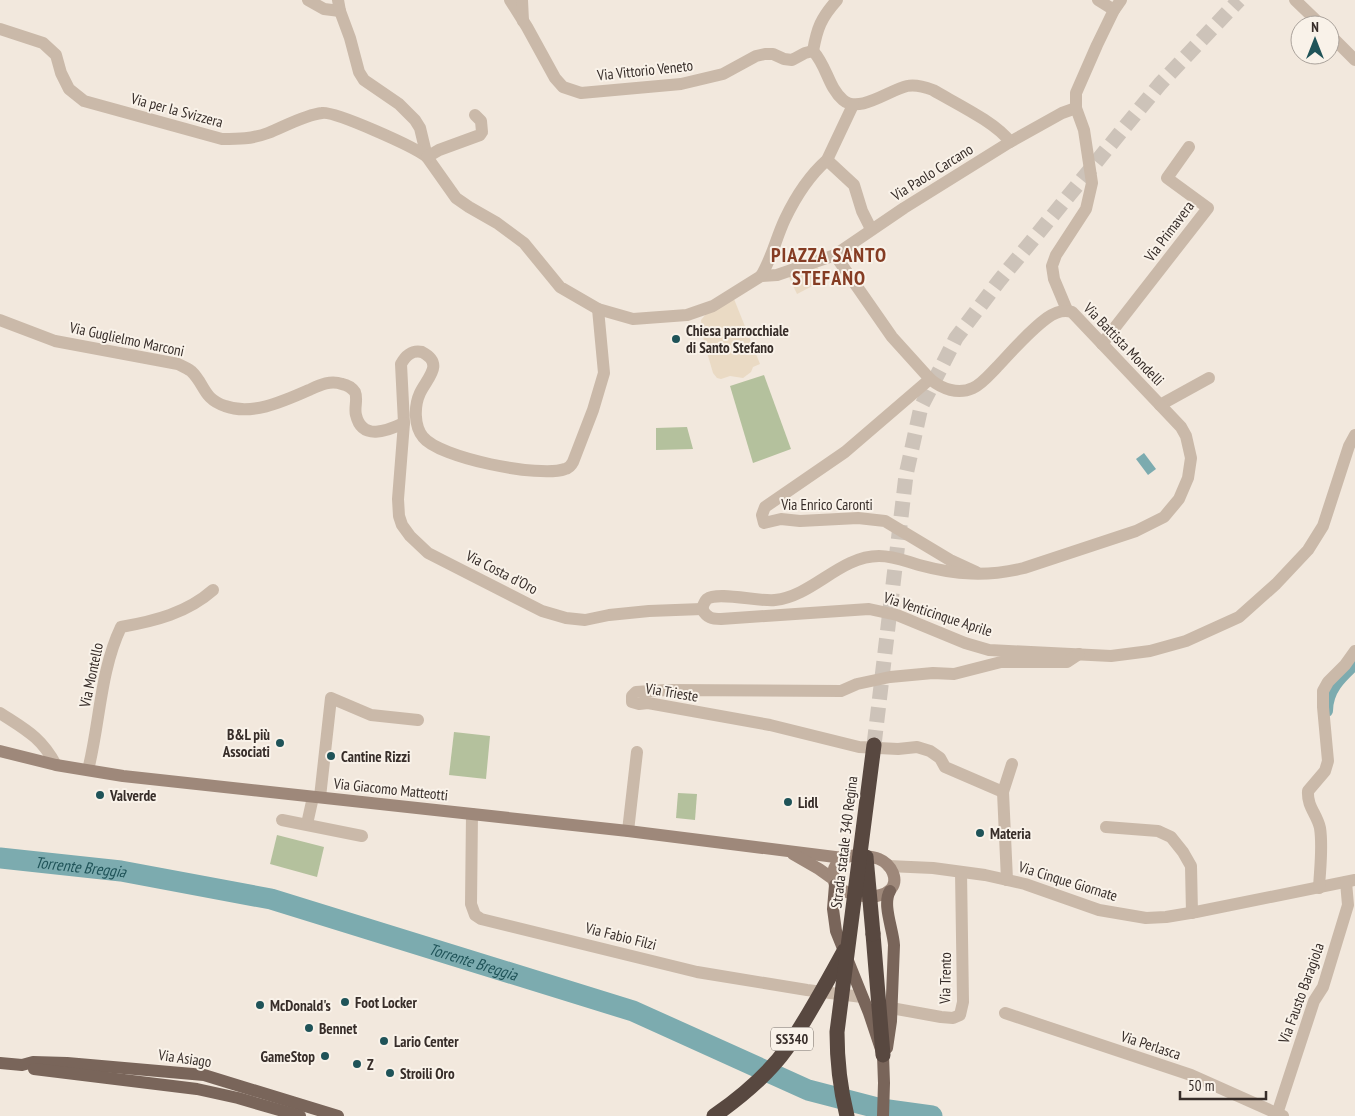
<svg xmlns="http://www.w3.org/2000/svg" width="1355" height="1116" font-family="'PT Sans Narrow',sans-serif">
  <rect width="100%" height="100%" fill="#f2e8dd"/>
  <g fill="#b4c19d">
    <polygon points="764,375 791,449 753,463 730,386"/>
    <polygon points="687,427 693,449 656,450 656,428"/>
    <polygon points="454,732 490,736 486,779 449,775"/>
    <polygon points="678,793 697,794 695,820 676,818"/>
    <polygon points="277,835 324,847 317,877 270,864"/>
  </g>
  <g fill="#eadac4">
    <polygon points="816,264 824,280 797,294 788,275"/>
    <polygon points="734,299 760,364 753,367 751,372 743,378 730,376 721,379 717,378 713,373 704,342 701,320 706,314"/>
  </g>
  <polygon fill="#7cabaf" points="1144,453 1156,469 1148,475 1136,459"/>
  <g fill="none" stroke-linecap="round" stroke-linejoin="round">
    <path stroke="#7cabaf" stroke-width="12" d="M1327,711C1327,690 1340,678 1355,664"/>
    <path stroke="#7cabaf" stroke-width="21" id="s1" d="M0,858L121,871L271,899L633,1011L808,1090L881,1109L932,1116"/>
    <polyline stroke="#cdc3b9" stroke-width="15" stroke-dasharray="15 8" stroke-linecap="butt" points="874,745 906,475 921,407 956,338 999,281 1160,84 1239,0"/>
    <g stroke="#cab9a9" stroke-width="12">
      <polyline points="308,0 324,9 340,11"/>
      <polyline points="338,0 340,11 350,38 359,72 364,80 399,104 415,120 420,128 427,157 456,198 469,207 497,223 524,243 560,287 598,309 633,319 687,315 713,306 761,276 777,275 835,255 904,208 1010,142 1062,113 1076,108"/>
      <polyline points="510,0 527,27 555,78 563,87 581,93 681,84 723,74 756,56 765,54 773,54 784,59 792,60 805,53 813,51"/>
      <polyline points="522,0 523,21"/>
      <polyline points="1098,0 1114,10"/>
      <polyline points="1295,0 1321,25"/>
      <path d="M0,29L43,43L56,55L61,73L69,89L84,101L222,139C238,139 252,139 268,133C284,127 304,115 322,113C335,111 415,147 427,157"/>
      <polyline points="1330,35 1355,60"/>
      <path d="M813,51C827,66 828,87 843,100C859,114 889,90 907,86C916,84 925,87 933,90C955,103 997,123 1010,142"/>
      <path d="M813,51C817,28 821,18 837,0"/>
      <polyline points="427,157 439,150 480,135 482,132 481,121 475,115"/>
      <polyline points="827,160 854,185 862,211 871,229"/>
      <path d="M761,276C772,258 776,238 785,219C795,198 810,175 827,160L853,105"/>
      <path d="M598,309L604,373L593,410L573,462C571,466 569,468 565,469C540,478 439,458 423,437C414,426 414,406 420,393C427,378 445,364 422,352C412,350 406,355 401,364L404,423L398,499L399,516L402,525L410,536L428,553L542,611L566,618L585,620L609,615L649,611L702,609"/>
      <polyline points="1067,310 1054,279 1052,266 1056,255 1086,209 1092,183 1084,130 1076,108 1076,93 1097,45 1114,10 1121,0"/>
      <path d="M0,320L55,341L178,364C182,366 187,368 191,371C205,384 203,399 225,406C252,416 284,401 309,390C320,385 330,380 342,384C347,385 352,388 355,392C358,399 354,408 356,415C362,441 387,431 404,423"/>
      <polyline points="1102,344 1208,208 1167,178 1189,147"/>
      <polyline points="930,379 845,452 765,507 762,515 764,523 781,519 800,521 858,518 885,521 950,560 976,572"/>
      <polyline points="1160,405 1209,378"/>
      <path d="M702,609C703,606 704,602 707,599C718,591 759,602 775,600C813,596 840,556 879,556C894,556 905,561 919,565C956,575 987,577 1024,568L1136,531L1164,517L1179,499L1188,478L1191,458L1186,436L1181,427L1072,312C1063,309 1054,313 1047,318C1028,332 1013,350 997,367C990,374 982,384 973,388C958,395 942,389 930,379L892,337L835,255"/>
      <path d="M702,609C707,618 712,619 721,619L869,609L897,615L965,643L989,650L1111,656L1150,651L1186,641L1239,617L1276,584L1308,550L1323,526L1349,446L1355,435"/>
      <path d="M0,713C26,730 41,737 56,765"/>
      <path d="M88,770C100,723 100,671 121,627C155,621 187,613 213,590"/>
      <polyline points="1003,792 945,767 940,758 930,751 917,747 898,749 859,747 770,725 648,703 639,704 632,702 632,696 636,692 666,690 841,691 857,684 890,677 933,673 954,674 1001,662 1067,662 1079,654"/>
      <polyline points="320,797 331,698 371,715 418,720"/>
      <polyline points="472,814 471,904 475,915 481,919 697,972 807,990 862,997"/>
      <polyline points="282,820 362,836"/>
      <polyline points="307,824 313,797"/>
      <polyline points="1106,827 1158,831 1171,837 1183,852 1191,866 1192,913"/>
      <polyline points="628,831 637,752"/>
      <polyline points="888,866 933,868 985,875 1025,884 1099,910 1146,918 1166,917 1196,912 1355,880"/>
      <polyline points="1007,880 1003,792 1012,764"/>
      <path d="M1319,888C1320,868 1323,847 1320,828C1317,814 1307,807 1308,791L1325,771L1328,761L1323,707V691L1328,682L1345,665L1355,651"/>
      <polyline points="891,1008 941,1017 953,1018 960,1015 963,1002 961,872"/>
      <polyline points="1005,1013 1191,1075 1283,1116"/>
      <polyline points="1277,1114 1314,1001 1323,987 1348,905 1346,882"/>
    </g>
    <g stroke="#9e887a" stroke-width="12">
      <polyline points="0,751 56,765 123,776 628,831 843,858"/>
      <polyline points="793,854 819,869 833,879"/>
      <path d="M856,855C863,856 872,856 879,859C891,864 900,880 890,890C877,902 846,895 835,885C829,867 838,857 856,855Z"/>
    </g>
    <g stroke="#79655a" stroke-width="12">
      <polyline points="835,885 833,909 836,931 869,1013 883,1055 884,1083 883,1116"/>
      <path d="M887,1048L891,1021L894,945C893,929 882,904 890,891"/>
      <polyline points="0,1063 22,1065 33,1062 67,1063 204,1075 338,1116"/>
      <polyline points="34,1069 197,1089 238,1098 300,1116"/>
    </g>
    <polyline stroke="#584840" stroke-width="15" points="873,934 883,1055"/>
    <g stroke="#584840" stroke-width="15">
      <polyline points="866,857 873,934"/>
      <path d="M714,1116C741,1097 768,1075 787,1048C808,1017 826,984 844,951"/>
      <path d="M847,1116C840,1088 837,1061 837,1032L874,745"/>
    </g>
  </g>
  <g fill="#1f5358" stroke="#f9f2e9" stroke-width="2">
    <circle cx="676" cy="339" r="5"/>
    <circle cx="280" cy="743" r="5"/>
    <circle cx="331" cy="756" r="5"/>
    <circle cx="100" cy="795" r="5"/>
    <circle cx="788" cy="802" r="5"/>
    <circle cx="980" cy="833" r="5"/>
    <circle cx="345" cy="1002" r="5"/>
    <circle cx="260" cy="1005" r="5"/>
    <circle cx="309" cy="1028" r="5"/>
    <circle cx="384" cy="1041" r="5"/>
    <circle cx="325" cy="1056" r="5"/>
    <circle cx="357" cy="1064" r="5"/>
    <circle cx="390" cy="1073" r="5"/>
  </g>
  <g text-anchor="middle" dominant-baseline="central" stroke-width="4" stroke-linejoin="round" paint-order="stroke">
    <rect fill="#f9f2e9" stroke="#716863" stroke-width="1" x="771" y="1027.5" width="42" height="23" rx="4"/>
    <g font-size="14" font-weight="bold" fill="#372d29">
      <text x="792" y="1039">SS340</text>
    </g>
    <g font-size="15" fill="#372d29" stroke="#f9f2e9">
      <text transform="translate(645 70) rotate(-6)">Via Vittorio Veneto</text>
      <text transform="translate(177 110) rotate(15)">Via per la Svizzera</text>
      <text transform="translate(932 172) rotate(-32)">Via Paolo Carcano</text>
      <text transform="translate(1169 231) rotate(-53)">Via Primavera</text>
      <text transform="translate(127 339) rotate(12)">Via Guglielmo Marconi</text>
      <text transform="translate(1124 344) rotate(46)">Via Battista Mondelli</text>
      <text x="827" y="504">Via Enrico Caronti</text>
      <text transform="translate(502 572) rotate(27)">Via Costa d'Oro</text>
      <text transform="translate(938 614) rotate(18)">Via Venticinque Aprile</text>
      <text transform="translate(91 675) rotate(-78)">Via Montello</text>
      <text transform="translate(672 692) rotate(9)">Via Trieste</text>
      <text transform="translate(391 789) rotate(6)">Via Giacomo Matteotti</text>
      <text transform="translate(844 842) rotate(-83)">Strada statale 340 Regina</text>
      <text transform="translate(1068 881) rotate(17)">Via Cinque Giornate</text>
      <text transform="translate(621 936) rotate(14)">Via Fabio Filzi</text>
      <text transform="translate(945 978) rotate(-89)">Via Trento</text>
      <text transform="translate(1301 993) rotate(-70)">Via Fausto Baragiola</text>
      <text transform="translate(1151 1045) rotate(18)">Via Perlasca</text>
      <text transform="translate(185 1058) rotate(8)">Via Asiago</text>
    </g>
    <g font-size="15" font-weight="bold" fill="#372d29" stroke="#f9f2e9" text-anchor="start">
      <text x="686" y="330">Chiesa parrocchiale<tspan x="686" dy="17">di Santo Stefano</tspan></text>
      <text x="270" y="734" text-anchor="end">B&amp;L più<tspan x="270" dy="17">Associati</tspan></text>
      <text x="341" y="756">Cantine Rizzi</text>
      <text x="110" y="795">Valverde</text>
      <text x="798" y="802">Lidl</text>
      <text x="990" y="833">Materia</text>
      <text x="355" y="1002">Foot Locker</text>
      <text x="270" y="1005">McDonald's</text>
      <text x="319" y="1028">Bennet</text>
      <text x="394" y="1041">Lario Center</text>
      <text x="315" y="1056" text-anchor="end">GameStop</text>
      <text x="367" y="1064">Z</text>
      <text x="400" y="1073">Stroili Oro</text>
    </g>
    <g font-size="16" font-style="italic" fill="#1f5358" stroke="#f9f2e9">
      <text stroke="none"><textPath href="#s1" startOffset="81">Torrente Breggia</textPath></text>
      <text stroke="none"><textPath href="#s1" startOffset="486">Torrente Breggia</textPath></text>
    </g>
    <g font-size="20" font-weight="bold" letter-spacing="1" fill="#853c23" stroke="#f9f2e9">
      <text x="829" y="255">PIAZZA SANTO<tspan x="829" dy="23">STEFANO</tspan></text>
    </g>
  </g>
  <g transform="translate(1315 40)"><circle r="24" fill="#f9f2e9" stroke="#aba39c"/>
  <path d="M0-4L9 19L0 12L-9 19Z" fill="#1f5358"/>
  <text y="-8" font-size="14" font-weight="bold" text-anchor="middle" fill="#372d29">N</text>
  </g>
  <path d="M1180 1091v8h86v-8" fill="none" stroke="#372d29" stroke-width="2.5"/>
  <text x="1188" y="1091" font-size="15" fill="#372d29" stroke="#f9f2e9" stroke-width="4" paint-order="stroke">50 m</text>
</svg>
